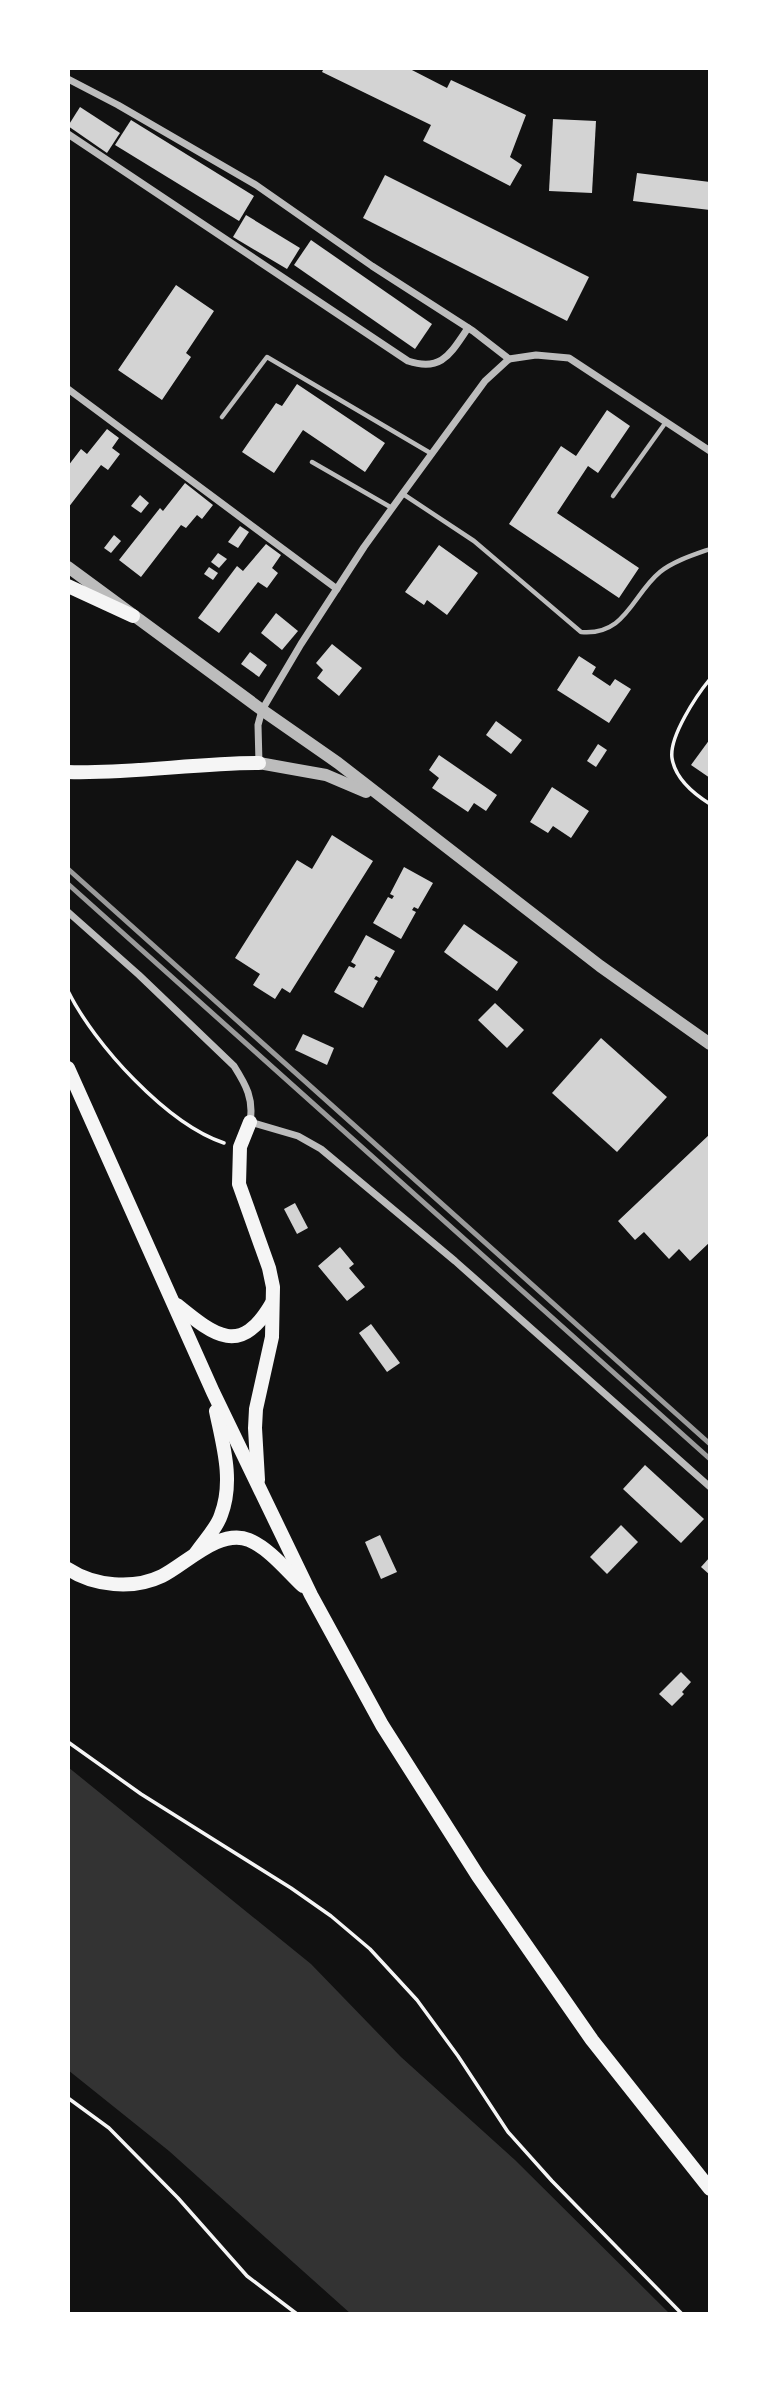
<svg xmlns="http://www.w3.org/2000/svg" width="778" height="2382" font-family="'Archivo Narrow',sans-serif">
  <rect width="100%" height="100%" fill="#111"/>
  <polygon fill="#333" points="68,1767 311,1964 401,2057 515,2160 670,2314 351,2314 169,2151 68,2070"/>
  <g fill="#d3d3d3">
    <polygon points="324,68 408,68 447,88 451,80 526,115 510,157 522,165 510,186 423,141 431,125 322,72"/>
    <polygon points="80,107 120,133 107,153 68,126"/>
    <polygon points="553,119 596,121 592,193 549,191"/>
    <polygon points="131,120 254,196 239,221 115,145"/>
    <polygon points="637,173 710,182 710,210 633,201"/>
    <polygon points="385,175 589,277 567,321 363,218"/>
    <polygon points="246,215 300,248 287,269 233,237"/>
    <polygon points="311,240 432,324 415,349 294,265"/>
    <polygon points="176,285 214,311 186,353 191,357 162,400 118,370"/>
    <polygon points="297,384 385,443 365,472 303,430 274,473 242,452 276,403 282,406"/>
    <polygon points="607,410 630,426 598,473 588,466 557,513 639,568 619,598 509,524 561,446 576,456"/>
    <polygon points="107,429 119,438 112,448 120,454 108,470 101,465 68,508 68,466 81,449 87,454"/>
    <polygon points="185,483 213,505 202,519 197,515 186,528 181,525 141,577 119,560 160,508 163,511"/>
    <polygon points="140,495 149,503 141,513 131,506"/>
    <polygon points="240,526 249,532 238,548 228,542"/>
    <polygon points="114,535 121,541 111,553 104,548"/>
    <polygon points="266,544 281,555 272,568 278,573 267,588 258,582 219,633 198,618 237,566 243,571"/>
    <polygon points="439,545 478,573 447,615 427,600 424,605 405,592"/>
    <polygon points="218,553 227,559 219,568 211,562"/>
    <polygon points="209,567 218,573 213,580 204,574"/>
    <polygon points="276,613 298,631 282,650 261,633"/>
    <polygon points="332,644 362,668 339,696 317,678 323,670 316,663"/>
    <polygon points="250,652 267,665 259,677 241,664"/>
    <polygon points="579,656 596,667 592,674 610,686 615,679 631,689 609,723 557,690"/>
    <polygon points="496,721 522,740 511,754 486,735"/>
    <polygon points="710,739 710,778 691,765"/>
    <polygon points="598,744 607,750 596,767 587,761"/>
    <polygon points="439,755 497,795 486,811 474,803 468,812 432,788 439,778 429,770"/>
    <polygon points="552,787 589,811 571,838 553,826 548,833 530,822"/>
    <polygon points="332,835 373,861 290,993 282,988 275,999 253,985 260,974 235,958 297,860 312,869"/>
    <polygon points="404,867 433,883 418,909 414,907 412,910 416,912 401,939 373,923 388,897 392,899 394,896 390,894"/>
    <polygon points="464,924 518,962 497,991 444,952"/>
    <polygon points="366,935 395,951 380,978 376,976 374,979 378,981 363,1008 334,992 349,966 354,968 356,965 351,962"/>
    <polygon points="495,1003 524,1030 507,1048 478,1020"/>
    <polygon points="303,1034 334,1048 327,1065 295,1050"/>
    <polygon points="601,1038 667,1097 617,1152 552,1093"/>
    <polygon points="710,1134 710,1242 690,1261 679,1249 669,1259 644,1232 635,1240 618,1221"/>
    <polygon points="295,1203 308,1228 297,1234 284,1209"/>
    <polygon points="340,1247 354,1264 349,1268 365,1287 347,1301 318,1266"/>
    <polygon points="371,1324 400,1363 387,1372 359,1333"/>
    <polygon points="645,1465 704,1519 681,1543 623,1489"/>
    <polygon points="621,1525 638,1542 607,1574 590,1557"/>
    <polygon points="380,1535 397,1572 381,1579 365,1542"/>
    <polygon points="710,1557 710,1575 701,1567"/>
    <polygon points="681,1672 691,1682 682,1692 684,1694 672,1706 659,1694"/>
  </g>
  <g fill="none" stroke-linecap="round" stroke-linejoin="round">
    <g stroke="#f5f5f5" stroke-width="3.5">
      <path d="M710,679C696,696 669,737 672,758C675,778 694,794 710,804"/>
      <path d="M68,991C94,1044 167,1124 224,1143"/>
      <polyline points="68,1742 141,1794 291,1888 331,1916 370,1949 417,2000 458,2056 508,2132 552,2181 682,2314"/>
      <polyline points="68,2098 109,2128 178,2198 247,2276 297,2314"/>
    </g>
    <g stroke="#bcbcbc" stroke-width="4.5">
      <polyline points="222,417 267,357 432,454"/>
      <polyline points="312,462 392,508"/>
      <path d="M403,494L474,541L581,632C626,636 632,595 660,572C674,561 693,555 710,549"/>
      <polyline points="613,496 666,422"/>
    </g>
    <g stroke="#bcbcbc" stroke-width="7">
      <polyline points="68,79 118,105 256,185 372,266 473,331 509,359"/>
      <path d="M68,134L408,361C442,372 450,354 468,328"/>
      <polyline points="68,389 337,589"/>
      <polyline points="259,763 258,725 262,710 301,644 364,547 403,493 485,381 509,359 536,355 569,358 710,451"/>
      <path d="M68,912L139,975L234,1066C246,1085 254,1099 250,1122L298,1136L321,1149L455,1261L710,1487"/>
    </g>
    <g stroke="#bcbcbc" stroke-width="12">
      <polyline points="68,567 262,710 338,763 600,966 710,1044"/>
      <polyline points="259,763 326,775 366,792"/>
    </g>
    <g stroke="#f5f5f5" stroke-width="14">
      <polyline points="68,586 133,616"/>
      <path d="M68,772C132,774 195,763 259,763"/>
      <polyline points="68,1068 213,1392 311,1595 382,1725 478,1876 592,2040 710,2189"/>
      <polyline points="250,1122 240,1147 239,1184 269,1268 273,1287 272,1337 256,1409 255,1428 258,1480"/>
      <path d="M177,1305C215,1336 241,1357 272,1303"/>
      <path d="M196,1553C204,1541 217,1528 221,1515C234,1481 223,1445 216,1411"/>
      <path d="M68,1569C94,1586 133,1590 162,1576C186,1564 220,1528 249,1540C270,1549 287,1571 303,1586"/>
    </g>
    <g stroke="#9a9a9a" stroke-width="5">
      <polyline points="68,869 710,1444"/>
      <polyline points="68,884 710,1459"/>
    </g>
  </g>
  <rect width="778" height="2382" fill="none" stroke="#ffffff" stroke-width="140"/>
</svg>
